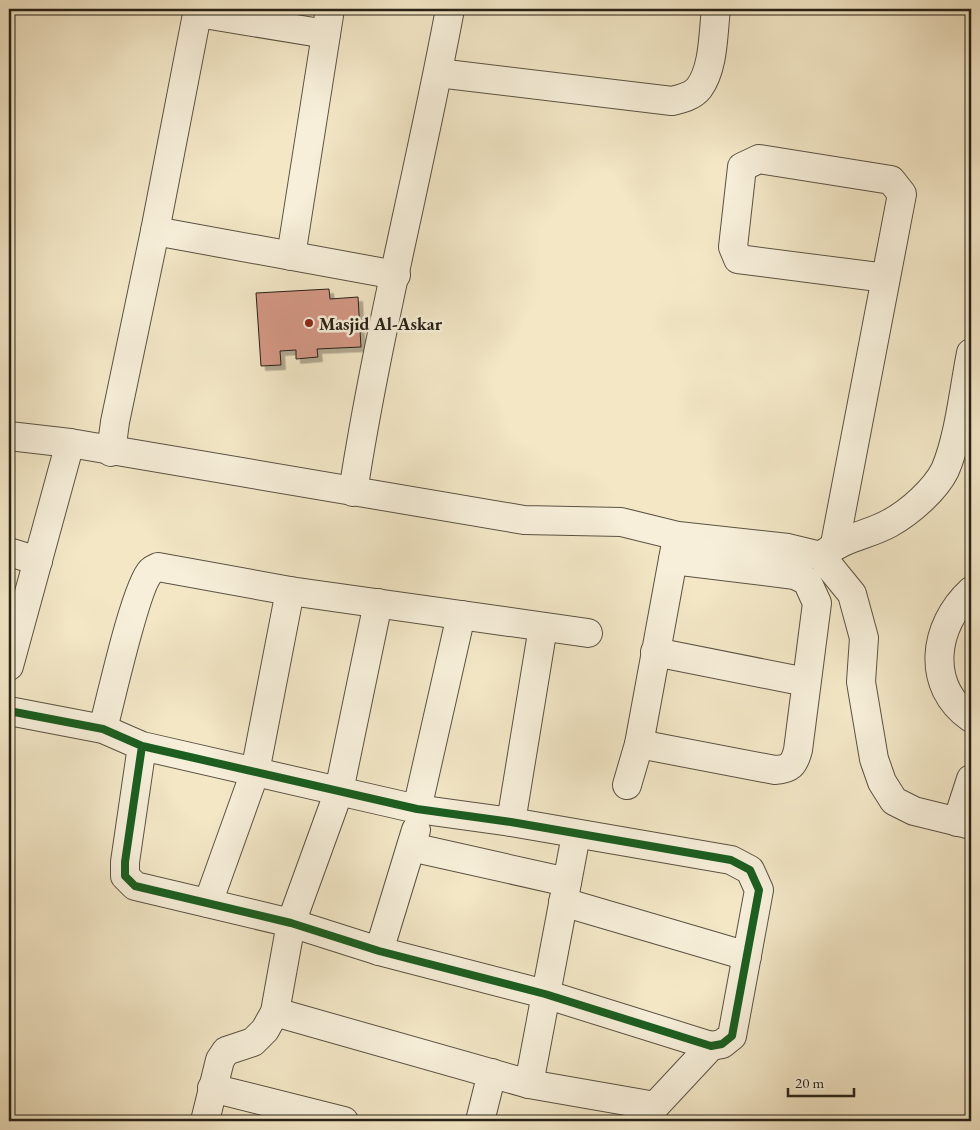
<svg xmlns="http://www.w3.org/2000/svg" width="980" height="1130" font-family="'EB Garamond',serif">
  <defs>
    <filter id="shadow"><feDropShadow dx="4.5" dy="4.5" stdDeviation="0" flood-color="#0004"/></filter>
  </defs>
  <rect width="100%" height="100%" fill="#f3e7c6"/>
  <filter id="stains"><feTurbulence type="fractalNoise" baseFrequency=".004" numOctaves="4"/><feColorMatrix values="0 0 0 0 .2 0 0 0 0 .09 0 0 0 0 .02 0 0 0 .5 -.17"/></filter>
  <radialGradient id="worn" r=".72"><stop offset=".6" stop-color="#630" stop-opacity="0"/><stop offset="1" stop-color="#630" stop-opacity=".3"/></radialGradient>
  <polygon fill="#d49785" stroke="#272017" filter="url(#shadow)" points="329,289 330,299 358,297 361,347 317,349 318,357 296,359 296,350 280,351 281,365 261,366 256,293"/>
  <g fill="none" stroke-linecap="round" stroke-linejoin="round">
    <defs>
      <g id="minor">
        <polyline points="198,13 326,34"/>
        <path d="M438,73L672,101C681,99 693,96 699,88C714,68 713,33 716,9"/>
        <polyline points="155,231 396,275"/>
        <polyline points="291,256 330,9"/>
        <polyline points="9,436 70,443 524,520 621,522 678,536 788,548 821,556 852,594 864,638 861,682 874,759 882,782 894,801 914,811 971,825"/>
        <polyline points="111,452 115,422 155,231 198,9"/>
        <path d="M353,492C378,330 420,170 450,9"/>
        <polyline points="835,544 902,194 891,180 759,159 742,167 733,247 738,259 886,278"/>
        <polyline points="9,552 38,561"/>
        <path d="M824,554C844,537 869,535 890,523C910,512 935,490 945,470C959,438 964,388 971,353"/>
        <path d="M971,591C933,626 925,686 971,718"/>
        <polyline points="655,652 806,682"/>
        <polyline points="9,666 70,443"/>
        <polyline points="9,711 103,729 142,746 417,809 511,822 731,860 750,870 759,890 732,1036 722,1044 711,1046 545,994 379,951 291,923 135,886 125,876 125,862 142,746"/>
        <path d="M103,729C110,702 136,585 151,571C153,569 156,568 158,567L290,591L588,633"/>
        <path d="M639,744L775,770C790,769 794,765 798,750L817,603L807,581L795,575L673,560"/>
        <polyline points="627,785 639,744 676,543"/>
        <polyline points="417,809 461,615"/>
        <polyline points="511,822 543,627"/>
        <polyline points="957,822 971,779"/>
        <polyline points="411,847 567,882"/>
        <polyline points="563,902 747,956"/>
        <polyline points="208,903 255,772 290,591"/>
        <polyline points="379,951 416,830"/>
        <polyline points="275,1012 529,1084 655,1106"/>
        <polyline points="529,1084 576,835"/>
        <polyline points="212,1088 344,1121"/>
        <polyline points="642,1120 711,1046"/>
        <polyline points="205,1121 220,1060 226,1051 253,1042 265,1030 275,1012 291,923 339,791 378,603"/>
        <polyline points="480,1121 492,1073"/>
      </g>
    </defs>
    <use href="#minor" stroke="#5a5243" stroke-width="30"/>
    <use href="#minor" stroke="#f7efda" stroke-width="28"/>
    <defs>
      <polyline id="cycleway" points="9,711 103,729 142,746 417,809 511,822 731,860 750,870 759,890 732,1036 722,1044 711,1046 545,994 379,951 291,923 135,886 125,876 125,862 142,746"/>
    </defs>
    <use href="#cycleway" stroke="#f7efda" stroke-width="11"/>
    <use href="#cycleway" stroke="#1b5e20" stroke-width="8"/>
  </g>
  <circle fill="#8f2418" stroke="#f7efda" stroke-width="2" cx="309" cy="323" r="5"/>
  <g text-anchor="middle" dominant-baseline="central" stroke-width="5" stroke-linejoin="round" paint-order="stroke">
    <g font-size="18" font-weight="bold" fill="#272017" stroke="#f7efda" text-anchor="start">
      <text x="319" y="323">Masjid Al-Askar</text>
    </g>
  </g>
  <rect width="980" height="1130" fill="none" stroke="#f3e7c6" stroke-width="30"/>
  <rect x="10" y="10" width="960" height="1110" fill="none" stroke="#272017" stroke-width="2.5"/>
  <rect x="15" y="15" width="950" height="1100" fill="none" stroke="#272017"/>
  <path d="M788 1088v8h66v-8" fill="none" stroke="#272017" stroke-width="2.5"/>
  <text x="795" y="1088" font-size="15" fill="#272017" stroke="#f7efda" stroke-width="4" paint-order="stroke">20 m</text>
  <rect width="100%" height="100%" filter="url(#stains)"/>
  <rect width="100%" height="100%" fill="url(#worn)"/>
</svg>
